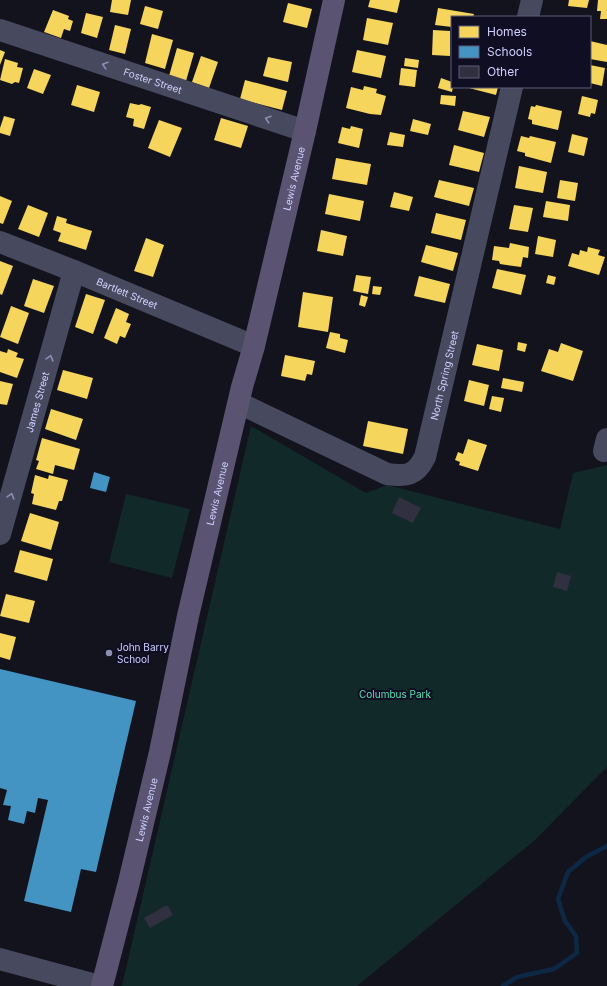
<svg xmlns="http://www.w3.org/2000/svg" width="607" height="986" font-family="Inter,sans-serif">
  <rect width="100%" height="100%" fill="#13131e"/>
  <g fill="#112928">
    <polygon points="251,426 366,493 387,485 560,529 573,473 607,465 607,767 535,840 357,986 122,986"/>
    <polygon points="126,494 190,509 172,578 109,562"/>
  </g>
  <g fill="#f6d55c">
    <polygon points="112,0 131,0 128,15 110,12"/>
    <polygon points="370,0 400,0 397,13 368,7"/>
    <polygon points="569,0 589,0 587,8 568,6"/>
    <polygon points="598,0 607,0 607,19 600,19 601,11 597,11"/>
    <polygon points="288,3 312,9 307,28 283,22"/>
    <polygon points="145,6 163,11 158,29 140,24"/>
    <polygon points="438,8 474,14 473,17 452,17 452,27 435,25"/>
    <polygon points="53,10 69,16 68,19 73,21 70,31 64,29 61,38 44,32"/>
    <polygon points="86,13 103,17 97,38 81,33"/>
    <polygon points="367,18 393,23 388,45 363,40"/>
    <polygon points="115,25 131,29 125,54 109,50"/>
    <polygon points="433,30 450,31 450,56 432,55"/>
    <polygon points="152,34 173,40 165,69 145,63"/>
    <polygon points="590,41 607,45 607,62 590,59"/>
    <polygon points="177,48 194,53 186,81 169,76"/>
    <polygon points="0,50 5,52 0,65"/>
    <polygon points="357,50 386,56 381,78 352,72"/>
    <polygon points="201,56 218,62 209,88 192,82"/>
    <polygon points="268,57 292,62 288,82 263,76"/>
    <polygon points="405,58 419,60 418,68 404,66"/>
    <polygon points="5,59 18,63 17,67 23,68 19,83 15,82 12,84 0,80"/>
    <polygon points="590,65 605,68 602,86 590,83"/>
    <polygon points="401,68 417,70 415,87 399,85"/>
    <polygon points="34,69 51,75 43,94 27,88"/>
    <polygon points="441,78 452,82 452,87 453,87 452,92 438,88"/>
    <polygon points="245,80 287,91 282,110 240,99"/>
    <polygon points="77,85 100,92 94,112 71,105"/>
    <polygon points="364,86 377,89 376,93 386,96 381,115 370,114 346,108 351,87 363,90"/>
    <polygon points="469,87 498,87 496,95 469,88"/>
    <polygon points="441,95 456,96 455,106 440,104"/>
    <polygon points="582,96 598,100 595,114 591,113 590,117 578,114"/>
    <polygon points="130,103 139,105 141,104 151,107 144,129 133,126 134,119 126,117"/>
    <polygon points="536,105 562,111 558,130 532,124 532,120 528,119 531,106 535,107"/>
    <polygon points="463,111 490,117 484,137 458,130"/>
    <polygon points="4,116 15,119 10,136 0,133 0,128"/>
    <polygon points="221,118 248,126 241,148 214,140"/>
    <polygon points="413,119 431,124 428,135 410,131"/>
    <polygon points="159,120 182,128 170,157 148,148"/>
    <polygon points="351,126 363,129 359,148 338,143 342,127 350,129"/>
    <polygon points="390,132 405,135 403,147 387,145"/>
    <polygon points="572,134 588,138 584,156 568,152"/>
    <polygon points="521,136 529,138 530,136 556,142 551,163 525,156 525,153 517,151"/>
    <polygon points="454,145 484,153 479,172 449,165"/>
    <polygon points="336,158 371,164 367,185 332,179"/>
    <polygon points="519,166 547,172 543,193 515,188"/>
    <polygon points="439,180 474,188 469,206 434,197"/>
    <polygon points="560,180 578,183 575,201 557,198"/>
    <polygon points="394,192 413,197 409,211 390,207"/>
    <polygon points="329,194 364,201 360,221 325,214"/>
    <polygon points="0,196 12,201 3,224 0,223"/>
    <polygon points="546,201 570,205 568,221 543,217"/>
    <polygon points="28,205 48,213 39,237 18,229"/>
    <polygon points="514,205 533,208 528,232 509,229"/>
    <polygon points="436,213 466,220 461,240 431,233"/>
    <polygon points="57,216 67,219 66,223 92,231 86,250 58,241 61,233 53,230"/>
    <polygon points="321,230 347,236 343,256 317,251"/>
    <polygon points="538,236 556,240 553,257 535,254"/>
    <polygon points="146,238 164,245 153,277 134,271"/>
    <polygon points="510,243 529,247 528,258 523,257 521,267 500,264 499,261 492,260 494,246 509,248"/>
    <polygon points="426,245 458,253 453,271 421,262"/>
    <polygon points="588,247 600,250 598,255 605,257 599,275 568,266 572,253 579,255 580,250 587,252"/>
    <polygon points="0,261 13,266 2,295 0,294"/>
    <polygon points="497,269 526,275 521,295 492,288"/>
    <polygon points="356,275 371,277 368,294 353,291"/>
    <polygon points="548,275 556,277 554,285 546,283"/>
    <polygon points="419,276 450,284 445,303 414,296"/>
    <polygon points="33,279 54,286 44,313 24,306"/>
    <polygon points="373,286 382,287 380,295 372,294"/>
    <polygon points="303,292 333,297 328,332 298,327"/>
    <polygon points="86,294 105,300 93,334 75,327"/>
    <polygon points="361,295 368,297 365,307 359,305"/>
    <polygon points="11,306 29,313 18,344 0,337"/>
    <polygon points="116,308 129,314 126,322 131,324 125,338 120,336 117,344 104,338"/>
    <polygon points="330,332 340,334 340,338 348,340 345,353 326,348"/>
    <polygon points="518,342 527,344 525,352 517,350"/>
    <polygon points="561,343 583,351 573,381 541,371 549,349 558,352"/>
    <polygon points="477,344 503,350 499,371 472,365"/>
    <polygon points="8,349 18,353 16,357 24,359 17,378 0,372 0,351 7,353"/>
    <polygon points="285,355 315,361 312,375 307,374 305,381 281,376"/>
    <polygon points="63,370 93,378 87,399 57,390"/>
    <polygon points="503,378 524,382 522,392 501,388"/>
    <polygon points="469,380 489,385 484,406 464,401"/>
    <polygon points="0,381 13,384 7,405 0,404"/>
    <polygon points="492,396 504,398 501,412 489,409"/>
    <polygon points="51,409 83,419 76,440 45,429"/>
    <polygon points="368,421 408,429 403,454 363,446"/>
    <polygon points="42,438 80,449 74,470 55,465 53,474 36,469 39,461 36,460"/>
    <polygon points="468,439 487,445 478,471 459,465 460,462 455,460 458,452 463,454"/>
    <polygon points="35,475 48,479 49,475 68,480 62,501 59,501 56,510 32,504 34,494 31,493"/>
    <polygon points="30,513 59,522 51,550 21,541"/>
    <polygon points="20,550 53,559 47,581 14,572"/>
    <polygon points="6,594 35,601 29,623 0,616"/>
    <polygon points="0,633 16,637 10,660 0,657"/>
  </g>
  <g fill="#4393c3">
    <polygon points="94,472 110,477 106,492 90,488"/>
    <polygon points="0,669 136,701 96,872 81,869 71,912 24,901 48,800 38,798 35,813 27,811 24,824 8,820 11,806 3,805 7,790 0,788"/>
  </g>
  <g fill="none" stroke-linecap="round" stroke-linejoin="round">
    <polyline stroke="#0d2845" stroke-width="4.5" points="503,986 517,977 554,969 577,953 576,936 565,921 558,899 568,872 586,857 607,846"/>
  </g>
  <g fill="#313040">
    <polygon points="399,497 421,508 413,523 392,513"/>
    <polygon points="557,572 571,576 567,591 553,587"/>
    <polygon points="165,906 168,906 173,915 150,928 144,918"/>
  </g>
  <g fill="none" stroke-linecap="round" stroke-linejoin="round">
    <g stroke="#47495f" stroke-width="22">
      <polyline points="528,17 532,0"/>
      <path id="s1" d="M0,30L305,131"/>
      <path id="s2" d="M0,242L74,271L254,346"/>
      <path id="s3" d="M239,403L387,474C407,477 416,475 425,457L512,87"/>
      <polyline points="604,451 607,439"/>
      <path id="s4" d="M0,534L74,271"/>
      <polyline points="0,959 100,986"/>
    </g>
    <path stroke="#5a5371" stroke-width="22" id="s5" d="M102,986L129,882L160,752L188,616L242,387L254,346L305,131L334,0"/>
  </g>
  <defs><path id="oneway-chevron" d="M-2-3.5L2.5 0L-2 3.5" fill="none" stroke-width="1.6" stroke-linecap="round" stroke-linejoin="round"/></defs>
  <g stroke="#8c8caf">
    <use href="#oneway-chevron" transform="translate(105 65) rotate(-162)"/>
    <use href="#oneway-chevron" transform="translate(268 119) rotate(-162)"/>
    <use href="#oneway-chevron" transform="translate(50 358) rotate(-74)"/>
    <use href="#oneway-chevron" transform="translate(11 496) rotate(-74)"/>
  </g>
  <circle fill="#8e8eb0" stroke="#0f0e23" stroke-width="1.5" cx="109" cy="653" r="4"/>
  <g text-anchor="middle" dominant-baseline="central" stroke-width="4" stroke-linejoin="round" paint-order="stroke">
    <g font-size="10" fill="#d0d0ff" stroke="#0f0e23">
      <text stroke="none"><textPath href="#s1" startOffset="161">Foster Street</textPath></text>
      <text stroke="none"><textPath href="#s5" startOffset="830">Lewis Avenue</textPath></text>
      <text stroke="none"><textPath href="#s2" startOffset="137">Bartlett Street</textPath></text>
      <text stroke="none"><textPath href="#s3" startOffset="294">North Spring Street</textPath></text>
      <text stroke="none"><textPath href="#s4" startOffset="137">James Street</textPath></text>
      <text stroke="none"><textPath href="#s5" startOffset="506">Lewis Avenue</textPath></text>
      <text stroke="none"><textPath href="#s5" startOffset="182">Lewis Avenue</textPath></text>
    </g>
    <g font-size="10" fill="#d0d0ff" stroke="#0f0e23" text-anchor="start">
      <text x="117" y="647">John Barry<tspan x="117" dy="12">School</tspan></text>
    </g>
    <g font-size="10" fill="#5ae1b1" stroke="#0f0e23">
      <text x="395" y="694">Columbus Park</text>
    </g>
  </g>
  <rect x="451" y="16" width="140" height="72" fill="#0f0e23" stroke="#5c5c7b"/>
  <rect x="459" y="26" width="20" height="12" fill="#f6d55c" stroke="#5c5c7b"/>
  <text x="487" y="36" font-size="12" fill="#d0d0ff">Homes</text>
  <rect x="459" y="46" width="20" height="12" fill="#4393c3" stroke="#5c5c7b"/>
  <text x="487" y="56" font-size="12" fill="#d0d0ff">Schools</text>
  <rect x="459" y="66" width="20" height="12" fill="#313040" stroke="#5c5c7b"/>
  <text x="487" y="76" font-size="12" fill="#d0d0ff">Other</text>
</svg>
